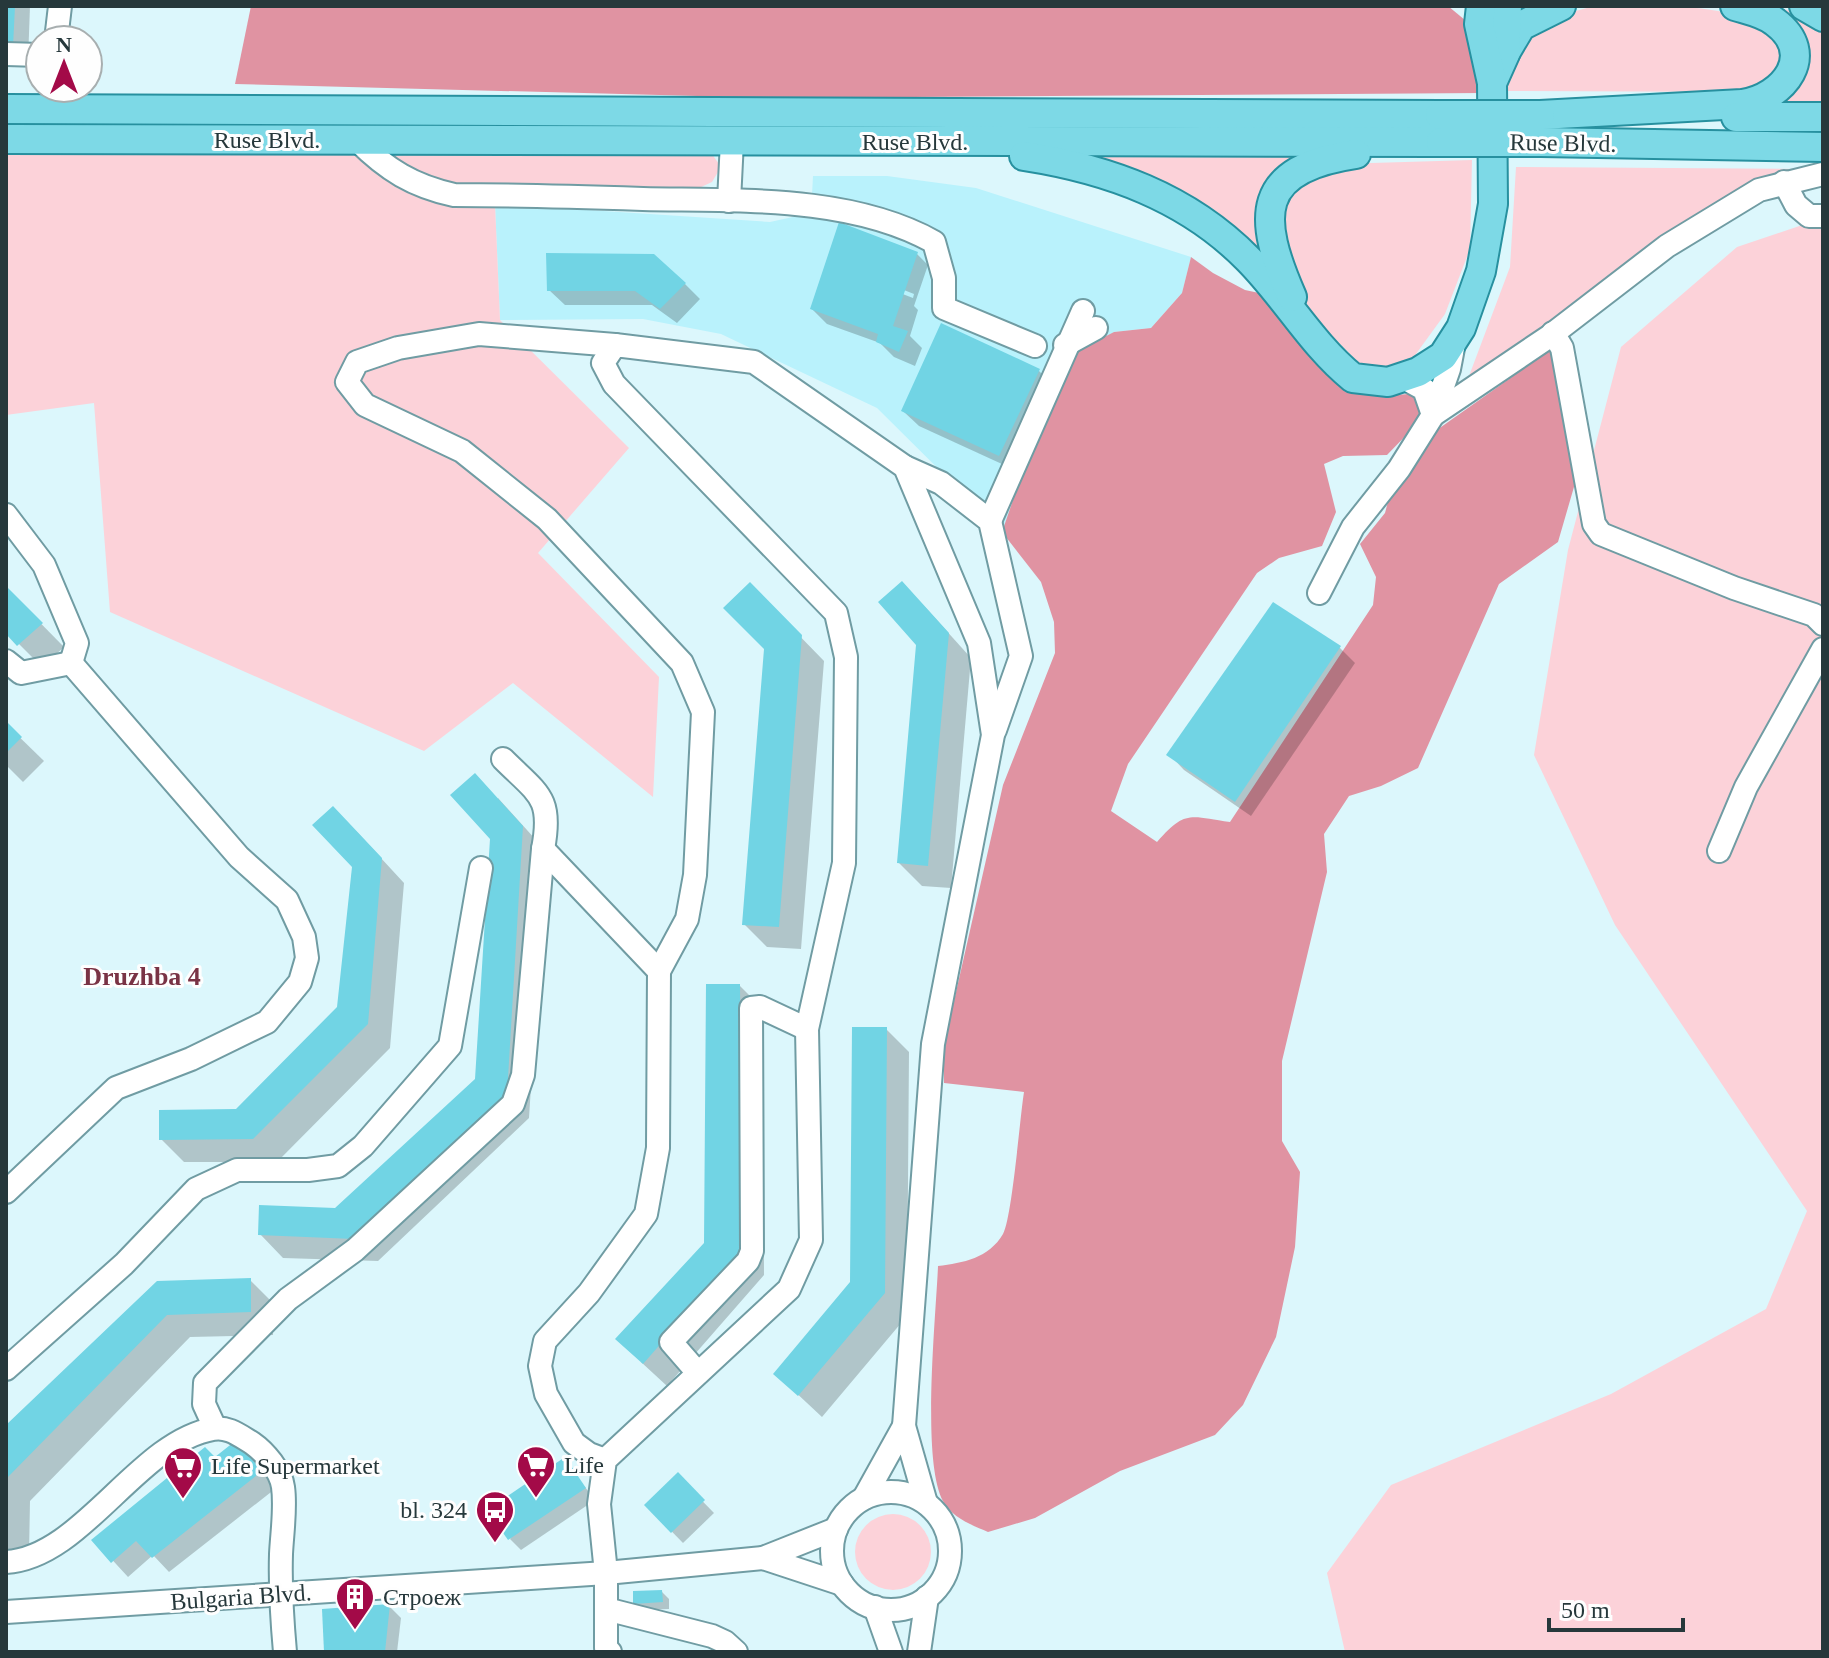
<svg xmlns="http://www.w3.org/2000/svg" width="1829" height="1658" font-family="'Times New Roman',serif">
  <rect width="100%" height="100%" fill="#dcf7fc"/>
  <polygon fill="#b9f2fc" points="813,176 887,176 976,188 1191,257 1182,293 1151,328 1114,332 1033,442 1002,532 877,408 721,334 643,319 500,320 495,204 770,222 811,213"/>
  <g fill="#fcd2d9">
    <path d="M1594,6C1653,6 1720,1 1773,29L1784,61L1776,79L1750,92L1505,91L1517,42L1543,20Z"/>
    <path d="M1759,6C1784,6 1802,14 1823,28V109L1761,108L1795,78Z"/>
    <polygon points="6,148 356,151 495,204 500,320 629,448 538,553 659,677 653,797 513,683 424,751 110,612 94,403 6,415"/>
    <polygon points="1317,153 1275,178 1275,279 1074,155"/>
    <polygon points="388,154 712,154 721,167 712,182 686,194 430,184"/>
    <polygon points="1472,160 1470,249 1445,314 1413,358 1390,368 1360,364 1314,318 1279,246 1287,193 1338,164"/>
    <polygon points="1516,167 1805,169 1684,223 1552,324 1460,400 1510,267"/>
    <polygon points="1823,218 1823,1652 1345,1652 1327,1573 1391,1485 1611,1394 1766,1309 1807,1211 1615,925 1534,755 1568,550 1621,347 1737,247"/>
    <circle cx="893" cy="1552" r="38"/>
  </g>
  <g fill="#e093a2">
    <polygon points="251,6 1448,6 1477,30 1484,93 772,98 235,84"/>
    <path d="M1191,257L1213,273L1245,290L1273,296L1393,395L1410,394L1421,405L1416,425L1387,455L1343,456L1324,464L1336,512L1322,546L1279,558L1257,573L1128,764L1111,811L1157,842C1185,810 1189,816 1230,822L1373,605L1376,577L1360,544L1385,513L1400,456L1550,350L1576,480L1558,542L1499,584L1418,768L1381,786L1349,796L1324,834L1327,872L1282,1061V1141L1300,1172L1295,1247L1276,1337L1243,1405L1215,1435L1120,1471L1035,1518L988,1532C972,1525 952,1518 943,1501C921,1460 936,1317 938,1266C963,1263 989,1258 1003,1234C1012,1218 1020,1117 1024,1092L944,1083V1045L1003,785L1055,653L1054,622L1041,582L1002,532L1033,442L1075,352L1114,332L1151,328L1182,293Z"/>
  </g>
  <g fill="#0003" fill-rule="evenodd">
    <polygon points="6,6 30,6 28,61 6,61"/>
    <path d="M841,224L917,254L928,265L914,306L918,310L910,336L922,348L915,366L894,357L880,343L827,324L812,309ZM838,264L914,294L913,298L838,269Z"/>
    <polygon points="685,284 700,299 677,323 652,305 565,305 549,290"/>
    <polygon points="1038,370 1054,386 1015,470 919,426 903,411"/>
    <polygon points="750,585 824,661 801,949 767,947 744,924 766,649"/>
    <polygon points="6,588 64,647 42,667 6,631"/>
    <polygon points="1274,605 1340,648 1355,663 1251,816 1184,770 1169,754"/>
    <polygon points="925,607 971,658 951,888 922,886 899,863"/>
    <polygon points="6,724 44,761 23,782 6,765"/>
    <polygon points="498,798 546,851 529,1118 378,1261 283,1258 260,1234 336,1210 477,1080"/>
    <polygon points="356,831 404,883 390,1048 277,1162 184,1162 161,1139 237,1111 339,1008"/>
    <polygon points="740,986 763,1009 764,1275 667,1386 641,1362 706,1244"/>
    <polygon points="886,1029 909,1052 907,1316 822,1417 776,1374 852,1283"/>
    <polygon points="250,1280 273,1303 273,1335 190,1337 30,1501 29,1555 6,1555 6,1428 158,1283"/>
    <polygon points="239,1441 280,1485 169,1572 153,1555 128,1577 94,1540"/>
    <polygon points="564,1460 595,1500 521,1550 510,1539"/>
    <polygon points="677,1475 714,1513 683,1543 646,1505"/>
    <polygon points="662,1592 669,1599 669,1609 642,1610 635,1603"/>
    <polygon points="390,1607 401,1618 397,1652 326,1652"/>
  </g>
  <g fill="#71d4e4">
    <polygon points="6,6 15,6 13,47 6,47"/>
    <polygon points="839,222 918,252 893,326 908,331 899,352 876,342 878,334 810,309"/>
    <polygon points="546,253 654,254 686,283 660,309 635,291 547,291"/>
    <polygon points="941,323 1040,369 999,456 901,411"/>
    <polygon points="902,581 949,633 928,866 897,863 916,645 878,602"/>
    <polygon points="750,582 802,635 779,927 742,925 764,649 723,608"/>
    <polygon points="6,586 43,623 17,646 6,634"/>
    <polygon points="1273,602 1341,646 1235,802 1166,755"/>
    <polygon points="6,721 22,737 6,753"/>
    <polygon points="475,773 523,826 507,1095 354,1239 258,1235 259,1205 335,1208 475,1079 490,839 450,795"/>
    <polygon points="333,806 382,858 368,1024 253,1139 159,1140 159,1110 236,1109 337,1007 352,867 312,825"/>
    <polygon points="706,984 740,984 742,1251 643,1364 615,1339 704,1243"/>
    <polygon points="852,1027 887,1027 885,1293 798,1396 773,1374 850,1282"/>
    <polygon points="251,1278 251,1312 167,1315 6,1479 6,1425 157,1281"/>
    <polygon points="239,1438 266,1468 152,1558 136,1541 111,1563 91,1540 205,1447 215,1457"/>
    <polygon points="565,1457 586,1488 508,1540 487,1510"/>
    <polygon points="678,1472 705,1500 671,1533 644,1505"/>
    <polygon points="662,1590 663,1602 633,1604 633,1591"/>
    <polygon points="390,1604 385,1652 324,1652 322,1609"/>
  </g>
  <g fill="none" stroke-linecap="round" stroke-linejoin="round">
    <defs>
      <g id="minor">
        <polyline points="56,40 60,6"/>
        <polyline points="6,54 40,55"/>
        <path d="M357,140C387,170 413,186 454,195C517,195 580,197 643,199C737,201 850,195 934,242L944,278V308L1035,346"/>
        <polyline points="1784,182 1796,205 1809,216 1823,216"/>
        <polyline points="729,201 732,141"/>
        <polyline points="1553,333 1562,348 1594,524 1601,534 1734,588 1814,615 1823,624"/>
        <polyline points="1065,345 1096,328"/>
        <polyline points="1404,378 1424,389 1433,415 1550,336 1667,246 1759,190 1823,174"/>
        <polyline points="905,467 941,483 990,521 1021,656 995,730"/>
        <polyline points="6,515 44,565 77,643 71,663"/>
        <polyline points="990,521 1083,311"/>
        <polyline points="1319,593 1353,527 1399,469 1433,415 1449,369 1454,343"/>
        <polyline points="6,661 21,673 71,663"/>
        <polyline points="543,849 659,971"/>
        <polyline points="1719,851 1746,787 1823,649"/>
        <polyline points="6,1192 116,1088 191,1059 267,1022 300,982 307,958 304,937 287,900 239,857 71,663"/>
        <polyline points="6,1369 124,1264 196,1189 237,1170 308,1170 338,1166 363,1146 450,1046 481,868"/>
        <polyline points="698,1373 671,1342 748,1261 752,1251 751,1008 760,1007 807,1029"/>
        <path d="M215,1428L204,1404L205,1383L288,1299L355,1250L513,1104L523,1075L543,849C553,797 538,794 503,759"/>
        <polyline points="605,1460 589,1454 574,1443 546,1394 540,1366 545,1341 589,1293 646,1214 658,1148 659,971 687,919 695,875 703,712 682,663 547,519 462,451 365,405 347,382 357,362 398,348 479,334 615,345"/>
        <circle cx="891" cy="1551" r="59"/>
        <polyline points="864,1498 904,1426 926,1503"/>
        <polyline points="763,1558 842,1584"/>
        <path d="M6,1562C82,1558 138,1442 213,1429C228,1426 240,1436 252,1443C265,1452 281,1471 283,1487C286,1508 282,1533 281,1554C280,1587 282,1619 285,1652"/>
        <polyline points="875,1607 891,1652"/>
        <polyline points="606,1609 712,1636 725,1642 736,1652"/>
        <polyline points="6,1612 606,1573 763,1558 836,1529"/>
        <polyline points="610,1652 606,1648 606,1573 599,1504 605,1460 789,1289 811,1240 807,1029 844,863 846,657 836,613 614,384 603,363 615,345 754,362 905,467 979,643 993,735 933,1044 904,1426"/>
        <polyline points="919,1652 927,1597"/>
      </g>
      <g id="major">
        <polyline points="1804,6 1823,17"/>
        <polyline points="1505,53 1521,26 1561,6"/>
        <polyline points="1492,83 1505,54 1507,6"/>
        <polyline points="6,109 1440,115"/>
        <path d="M1540,115L1742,104C1784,98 1818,54 1775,22C1764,13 1748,10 1735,6"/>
        <polyline points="1736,117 1823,117"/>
        <polyline points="6,139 1441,142"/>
        <polyline points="1541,142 1823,147"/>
        <path d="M1024,156C1108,169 1187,197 1248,259C1285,296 1312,345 1353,378L1388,382L1418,372L1443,356L1461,328L1481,271L1493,204L1492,83L1479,24L1481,6"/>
        <path d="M1292,297C1257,217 1254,169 1356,154"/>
      </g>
    </defs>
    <use href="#minor" stroke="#709ca3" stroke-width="26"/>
    <use href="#major" stroke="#27909f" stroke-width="32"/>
    <use href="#minor" stroke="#fff" stroke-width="22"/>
    <use href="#major" stroke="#7dd9e6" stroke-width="28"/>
    <defs>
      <g id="major-bridge">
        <polyline points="1440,115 1540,115"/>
        <polyline points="1441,142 1541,142"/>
      </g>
    </defs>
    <use href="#major-bridge" stroke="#27909f" stroke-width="32" stroke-linecap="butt"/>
    <use href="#major-bridge" stroke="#7dd9e6" stroke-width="28"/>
  </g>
  <defs>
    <symbol id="supermarket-pin" viewBox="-11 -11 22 30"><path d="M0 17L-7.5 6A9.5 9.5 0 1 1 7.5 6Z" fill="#a30a48" stroke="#fefefe"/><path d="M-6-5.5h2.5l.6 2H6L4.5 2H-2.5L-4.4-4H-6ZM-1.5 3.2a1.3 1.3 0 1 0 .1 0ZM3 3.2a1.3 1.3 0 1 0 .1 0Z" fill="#fff"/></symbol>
    <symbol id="bus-pin" viewBox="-11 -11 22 30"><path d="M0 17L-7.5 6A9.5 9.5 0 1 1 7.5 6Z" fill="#a30a48" stroke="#fefefe"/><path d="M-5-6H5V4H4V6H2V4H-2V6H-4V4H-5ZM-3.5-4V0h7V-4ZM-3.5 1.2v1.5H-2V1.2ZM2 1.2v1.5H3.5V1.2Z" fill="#fff"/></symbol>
    <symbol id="building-pin" viewBox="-11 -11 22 30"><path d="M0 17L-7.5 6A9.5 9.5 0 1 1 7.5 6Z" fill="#a30a48" stroke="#fefefe"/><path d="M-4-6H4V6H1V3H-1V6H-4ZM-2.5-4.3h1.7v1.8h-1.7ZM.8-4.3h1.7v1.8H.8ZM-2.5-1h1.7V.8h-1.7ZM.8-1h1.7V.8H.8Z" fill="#fff"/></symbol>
  </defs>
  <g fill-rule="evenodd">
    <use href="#supermarket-pin" x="514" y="1443" width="44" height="60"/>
    <use href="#supermarket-pin" x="161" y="1444" width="44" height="60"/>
    <use href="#bus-pin" x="473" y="1488" width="44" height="60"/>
    <use href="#building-pin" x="333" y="1575" width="44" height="60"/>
  </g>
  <g text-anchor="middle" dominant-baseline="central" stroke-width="6" stroke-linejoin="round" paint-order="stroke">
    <g font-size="24" fill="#26383b" stroke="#fefefe">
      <text x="267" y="140">Ruse Blvd.</text>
      <text x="915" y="142">Ruse Blvd.</text>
      <text transform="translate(1563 143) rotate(1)">Ruse Blvd.</text>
      <text transform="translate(241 1597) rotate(-4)">Bulgaria Blvd.</text>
    </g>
    <g font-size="24" fill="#26383b" stroke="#fefefe" text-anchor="start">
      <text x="564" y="1465">Life</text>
      <text x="211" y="1466">Life Supermarket</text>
      <text x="467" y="1510" text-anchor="end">bl. 324</text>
      <text x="383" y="1597">Строеж</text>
    </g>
    <g font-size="26" font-weight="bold" fill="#793345" stroke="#fefefe">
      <text x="142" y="976">Druzhba 4</text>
    </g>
  </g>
  <rect width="1829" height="1658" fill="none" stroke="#26383b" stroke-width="16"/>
  <g transform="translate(64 64)"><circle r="38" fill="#fefefe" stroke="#a8afb0" stroke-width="2"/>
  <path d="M0-6L14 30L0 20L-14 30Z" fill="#a30a48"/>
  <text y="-12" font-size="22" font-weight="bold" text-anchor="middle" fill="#26383b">N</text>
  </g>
  <path d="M1549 1618v12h134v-12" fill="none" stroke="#26383b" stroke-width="4"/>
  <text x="1561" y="1618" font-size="24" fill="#26383b" stroke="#fefefe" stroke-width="6" paint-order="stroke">50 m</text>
</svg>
